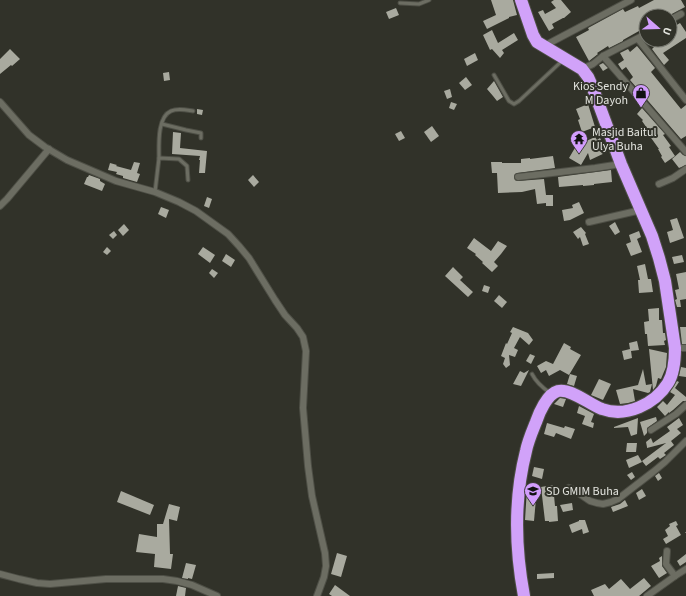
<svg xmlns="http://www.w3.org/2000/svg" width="686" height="596" font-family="'Source Sans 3',sans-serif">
  <rect width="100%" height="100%" fill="#313229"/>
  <g fill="#a9aa9f">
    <polygon points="491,0 513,0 517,15 509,17 509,18 487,29 483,21 496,15"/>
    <polygon points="554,0 561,0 571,12 564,18 563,18 552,24 554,28 549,31 538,12 543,10 545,14 556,8 551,2"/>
    <polygon points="654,0 681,0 685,7 668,16 646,16 646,27 623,40 623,41 609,48 608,46 597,53 598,54 589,61 576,37 589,30 588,28 623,9 625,12 638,6 639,8"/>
    <polygon points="396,8 399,15 389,19 386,12"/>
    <polygon points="680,23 686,32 686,38 663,53 669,60 664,65 652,49 657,44 654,40 670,40 670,29"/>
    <polygon points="492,30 498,43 514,33 518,40 502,50 504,53 500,58 492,49 490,50 483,35"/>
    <polygon points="637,46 655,68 651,72 681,109 686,105 686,136 681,139 630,80 633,77 626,67 622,70 618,64 624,60 620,53 628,49 630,52"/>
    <polygon points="10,49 20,59 12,66 11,65 0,74 0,59"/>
    <polygon points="475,53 478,60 467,66 464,59"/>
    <polygon points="603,63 608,68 603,71 599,65"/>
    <polygon points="169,72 170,80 164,81 163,73"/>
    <polygon points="466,77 472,85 465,90 459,83"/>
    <polygon points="494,81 503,97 497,101 493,96 487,89"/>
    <polygon points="450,89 452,97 447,99 444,91"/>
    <polygon points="451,102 457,104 454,110 449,108"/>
    <polygon points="588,104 595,127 582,132 578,120 580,119 576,109"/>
    <polygon points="642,108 665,134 663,135 671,146 669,147 675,156 665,163 661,157 662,156 658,149 659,149 649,135 651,134 642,121 643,120 637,114"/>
    <polygon points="197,109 203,110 202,115 197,114"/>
    <polygon points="432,126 439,136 431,142 424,132"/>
    <polygon points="401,131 405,138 399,141 395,134"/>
    <polygon points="173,132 181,133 180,148 207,151 205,173 199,173 200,160 199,160 200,156 172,154"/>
    <polygon points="595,137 597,140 600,138 607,152 590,160 588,153 581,165 569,158 579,141 582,143"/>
    <polygon points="680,152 683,155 686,156 686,165 679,168 672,159"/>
    <polygon points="553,156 555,168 517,173 515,174 514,177 515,180 518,181 544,179 546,195 553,195 553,206 546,206 546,203 537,204 535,189 522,192 498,193 497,173 492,173 491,162 502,162 502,163 521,163 521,159 530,158 530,159"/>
    <polygon points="134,162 140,163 137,173 140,174 137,182 123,178 123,176 116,174 117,172 108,170 110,163 117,165 116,166 131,170"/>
    <polygon points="611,170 612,182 594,184 594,185 583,186 583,185 559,187 558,177"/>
    <polygon points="89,175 100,179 100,181 105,184 102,191 84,184 87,177 88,177"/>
    <polygon points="253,175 259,182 254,187 248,180"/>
    <polygon points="207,197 212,199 209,208 204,206"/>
    <polygon points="579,202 584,213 570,220 564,221 562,210 573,208 572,205"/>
    <polygon points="161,207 169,210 166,218 158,214"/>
    <polygon points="677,218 684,238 670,243 667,232 673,230 670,220"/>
    <polygon points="615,222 620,232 615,235 609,226"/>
    <polygon points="124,224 129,230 123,236 118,230"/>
    <polygon points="581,227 586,233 585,234 589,244 583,246 580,237 578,239 573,232"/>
    <polygon points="114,231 117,235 113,239 109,235"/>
    <polygon points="639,231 641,237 637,239 642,252 631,256 626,244 631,242 629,235"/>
    <polygon points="474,238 491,251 498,241 507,246 501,254 494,262 498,266 492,272 482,263 483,262 475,255 476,254 467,248"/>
    <polygon points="107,247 111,251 107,255 103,252"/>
    <polygon points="203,247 215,255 210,263 198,254"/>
    <polygon points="226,254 235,260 231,267 222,261"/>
    <polygon points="682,255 684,262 674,264 672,257"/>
    <polygon points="645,264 648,279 651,279 653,292 639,293 638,280 640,280 637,266"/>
    <polygon points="453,267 463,277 460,280 473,292 468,297 445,276"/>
    <polygon points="212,269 218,273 214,278 209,273"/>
    <polygon points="686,272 686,299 680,300 681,307 677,307 675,300 677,299 675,290 679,289 676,274"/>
    <polygon points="484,285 490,287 488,293 482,291"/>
    <polygon points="499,295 507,302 502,308 494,301"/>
    <polygon points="659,308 659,320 662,320 663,333 665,333 666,340 664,341 665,345 648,346 647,334 645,334 644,322 649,321 648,309"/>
    <polygon points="513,327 528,333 533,340 529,345 520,337 514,348 518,350 515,357 509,355 510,365 506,368 503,364 505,358 501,356 506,343 507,344 512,333 510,332"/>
    <polygon points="680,327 686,327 686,344 682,344"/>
    <polygon points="637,341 639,350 631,351 632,358 624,360 622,351 630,349 629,343"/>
    <polygon points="564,343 571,347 570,349 581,355 569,375 560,370 549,376 546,370 541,373 537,366 546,361 553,364"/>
    <polygon points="649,349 667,353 666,367 661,379 658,378 656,386 653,390"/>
    <polygon points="530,354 535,356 531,364 526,361"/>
    <polygon points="681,367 686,368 686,377 679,376"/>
    <polygon points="643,369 646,385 652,384 650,392 648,393 633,389 635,401 628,403 620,404 616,390 638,385"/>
    <polygon points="529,370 521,386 513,384 520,371 524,373"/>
    <polygon points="570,374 577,376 574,386 567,384"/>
    <polygon points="599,379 611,384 603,400 591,395"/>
    <polygon points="677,381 679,382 675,388 686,397 686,401 683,401 673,410 669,413 669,412 665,416 657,407 663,401 667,405 675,395 670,392"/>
    <polygon points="560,398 566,399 563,407 554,404"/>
    <polygon points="579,406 594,414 591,422 594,423 593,428 582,424 585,416 577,413"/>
    <polygon points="656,417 657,421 647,428 647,433 644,436 640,422"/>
    <polygon points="638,418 637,434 631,436 628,427 614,428 614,427"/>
    <polygon points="679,418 683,425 677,429 681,433 671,441 674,445 664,453 666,455 660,459 658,457 646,466 642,461 666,443 647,448 647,447 646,442 651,438 653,443 670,431 667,427"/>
    <polygon points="547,423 564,428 565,426 575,429 571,439 556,433 554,437 544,434"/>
    <polygon points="627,443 637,443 636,452 626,452"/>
    <polygon points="638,455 642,462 629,468 626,460"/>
    <polygon points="534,467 544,469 542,479 532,476"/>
    <polygon points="632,472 635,477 631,480 627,475"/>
    <polygon points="659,473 662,478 658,481 655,476"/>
    <polygon points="553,485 555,506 557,506 558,521 549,522 549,521 545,521 541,487"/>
    <polygon points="537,487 534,521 525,520 527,488"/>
    <polygon points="642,489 646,496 639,500 636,493"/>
    <polygon points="121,491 154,505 150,515 117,502"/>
    <polygon points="625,500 628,506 613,512 611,507 620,504"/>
    <polygon points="572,503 573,510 563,512 560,505"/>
    <polygon points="169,504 180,507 177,521 169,519 170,554 173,554 171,569 154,567 155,554 136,552 139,534 157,537 157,524 163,524"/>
    <polygon points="579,520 585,520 589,532 583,534 582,529 572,533 569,525 579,521"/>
    <polygon points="676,521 678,525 676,526 681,535 666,544 663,539 668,536 665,530 670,526 669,524"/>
    <polygon points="337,553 347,556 341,577 331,574"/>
    <polygon points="686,554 686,562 680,566 677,561"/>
    <polygon points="662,556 662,566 667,573 659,578 651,566 660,561 659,558"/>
    <polygon points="186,563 196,565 192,579 188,578 188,579 182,578"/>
    <polygon points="554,573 554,578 537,579 537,574"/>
    <polygon points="644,578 651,586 639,596 594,596 591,590 605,584 609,589 621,579 630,589"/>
    <polygon points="335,585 350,596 332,596 329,594"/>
    <polygon points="178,586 186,588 185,596 176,596"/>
  </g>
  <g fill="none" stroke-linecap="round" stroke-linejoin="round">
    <defs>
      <g id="lane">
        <polyline points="400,3 419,4 429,0"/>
        <polyline points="494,75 509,101 514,104 519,101 563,60"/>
        <polyline points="162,124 186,130 201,133 201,138"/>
        <path d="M159,158C159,145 157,117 171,111C178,108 186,110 193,111"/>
        <polyline points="155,192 159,158 179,159 187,166 188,180"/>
        <path d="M532,374C536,382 543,388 550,393"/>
      </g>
      <g id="street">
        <polyline points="670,20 681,14"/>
        <polyline points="638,39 686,100"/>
        <polyline points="544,46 631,0"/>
        <polyline points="603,56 686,152"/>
        <polyline points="582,69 593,64 603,56 646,34"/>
        <polyline points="0,102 29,135 45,147 67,160 116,181 155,192 179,202 196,211 228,234 239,246 249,258 275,300 285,315 297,328 303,337 306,351 303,408 308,466 312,496 325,553 326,566 324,577 317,596"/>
        <polyline points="518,177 595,168 621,164"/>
        <polyline points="659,184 673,178 686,169"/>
        <polyline points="0,206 7,199 49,149"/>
        <polyline points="589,222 641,210"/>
        <polyline points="675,348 686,348"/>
        <polyline points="651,430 676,414 686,405"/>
        <polyline points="569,488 574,490 590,501 597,503 603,504 611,502 618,499 653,472 665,462 686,441"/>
        <polyline points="667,551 666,564 675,576"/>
        <polyline points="0,574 19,579 37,583 50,584 106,579 163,579 177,581 192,585 217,596"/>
        <polyline points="647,596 675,576 686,569"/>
      </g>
      <path id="highway" d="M521,0L533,35L537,42L582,69L588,77L592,86L621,164L652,236L659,258L665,281L675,348C675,359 674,373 668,383C655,404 626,418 602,409C590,405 571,388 558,391C547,394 539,413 536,422C532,432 528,441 526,451C514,498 515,548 524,596"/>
    </defs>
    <use href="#lane" stroke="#4e4f46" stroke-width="5"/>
    <use href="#street" stroke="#4e4f46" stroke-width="8"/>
    <use href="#highway" stroke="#4e4f46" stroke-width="14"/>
    <polyline stroke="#76776f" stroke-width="1" stroke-dasharray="4 2" stroke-linecap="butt" points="685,532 686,533"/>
    <use href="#lane" stroke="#6c6d62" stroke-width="3"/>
    <use href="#street" stroke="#6c6d62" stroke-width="6"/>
    <use href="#highway" stroke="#d1a2f9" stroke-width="12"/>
  </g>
  <defs>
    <symbol id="shop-pin" viewBox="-11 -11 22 30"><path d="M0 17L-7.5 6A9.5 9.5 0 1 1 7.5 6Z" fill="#d29dfd" stroke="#313229"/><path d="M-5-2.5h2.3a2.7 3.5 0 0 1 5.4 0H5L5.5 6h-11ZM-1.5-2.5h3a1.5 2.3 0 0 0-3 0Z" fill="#111"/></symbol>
    <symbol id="temple-pin" viewBox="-11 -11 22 30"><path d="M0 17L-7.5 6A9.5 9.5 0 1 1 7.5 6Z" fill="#d29dfd" stroke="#313229"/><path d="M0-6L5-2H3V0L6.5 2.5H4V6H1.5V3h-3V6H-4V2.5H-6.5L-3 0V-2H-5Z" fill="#111"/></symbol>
    <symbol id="school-pin" viewBox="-11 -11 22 30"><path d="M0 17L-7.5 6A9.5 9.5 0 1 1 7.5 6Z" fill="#d29dfd" stroke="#313229"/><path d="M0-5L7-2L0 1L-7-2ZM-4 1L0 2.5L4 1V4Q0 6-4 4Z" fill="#111"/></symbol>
  </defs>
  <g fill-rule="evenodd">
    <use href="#shop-pin" x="631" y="83" width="20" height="27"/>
    <use href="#temple-pin" x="569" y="129" width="20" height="27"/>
    <use href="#school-pin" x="523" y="481" width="20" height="27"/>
  </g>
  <g text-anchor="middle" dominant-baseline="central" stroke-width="4" stroke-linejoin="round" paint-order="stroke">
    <g font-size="12" fill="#e3e4de" stroke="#313229" text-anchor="start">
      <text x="628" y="86" text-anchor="end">Kios Sendy<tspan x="628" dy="14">M Dayoh</tspan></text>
      <text x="592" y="132">Masjid Baitul<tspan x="592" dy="14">Ulya Buha</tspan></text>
      <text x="546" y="491">SD GMIM Buha</text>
    </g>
  </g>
  <g transform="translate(658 28) rotate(110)"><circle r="19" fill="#313229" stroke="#787971"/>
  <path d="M0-3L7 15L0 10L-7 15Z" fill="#d29dfd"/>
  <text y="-6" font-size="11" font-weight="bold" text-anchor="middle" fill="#e3e4de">U</text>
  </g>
</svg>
